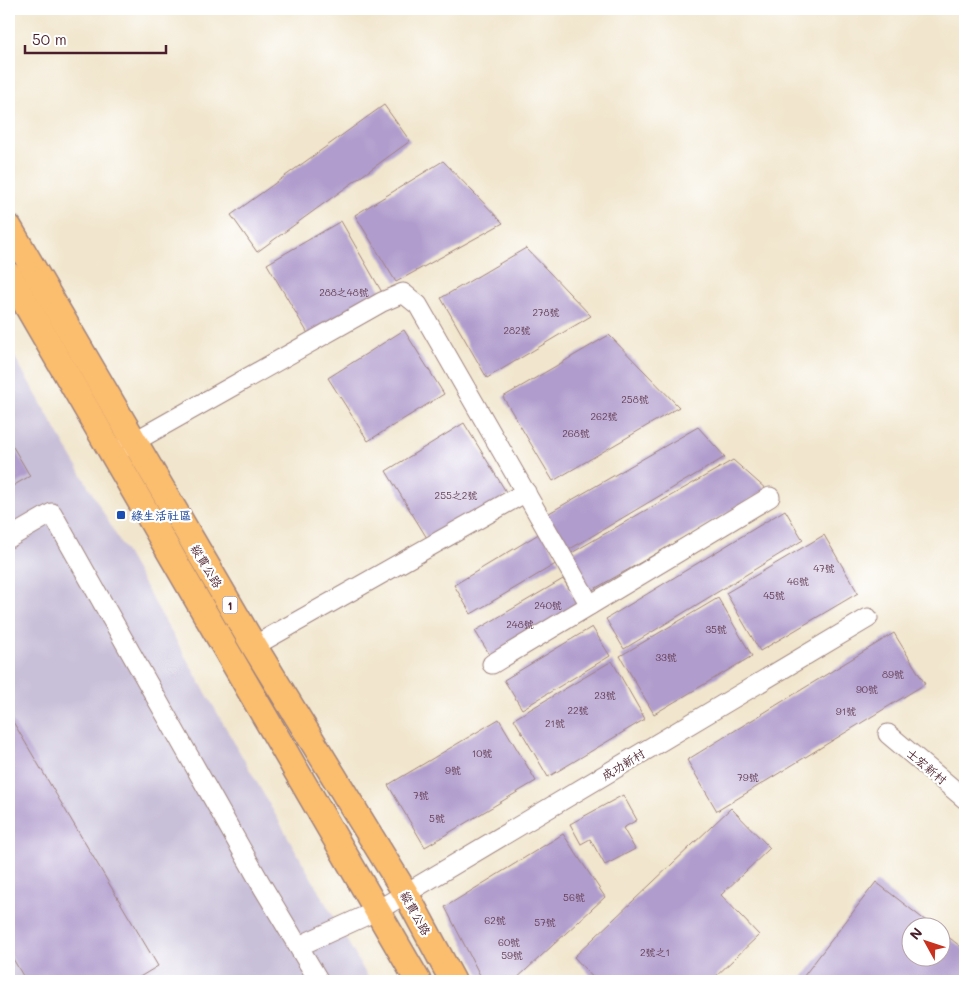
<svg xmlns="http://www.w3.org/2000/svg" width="974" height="990" font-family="Mali,'LXGW WenKai TC',sans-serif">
  <rect width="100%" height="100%" fill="#fff"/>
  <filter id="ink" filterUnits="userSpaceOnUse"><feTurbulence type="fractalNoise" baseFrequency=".02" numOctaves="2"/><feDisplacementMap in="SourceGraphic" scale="10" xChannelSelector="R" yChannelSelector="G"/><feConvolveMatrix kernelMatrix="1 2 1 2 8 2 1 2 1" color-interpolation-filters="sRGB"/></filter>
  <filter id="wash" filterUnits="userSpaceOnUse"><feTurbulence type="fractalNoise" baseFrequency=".0096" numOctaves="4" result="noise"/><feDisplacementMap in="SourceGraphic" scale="20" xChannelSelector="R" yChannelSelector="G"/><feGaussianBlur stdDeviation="1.12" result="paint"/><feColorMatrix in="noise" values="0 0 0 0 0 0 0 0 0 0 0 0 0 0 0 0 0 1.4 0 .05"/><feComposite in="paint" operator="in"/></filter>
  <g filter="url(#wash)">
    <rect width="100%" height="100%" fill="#f1e6cd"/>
    <polygon fill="#c8bfd8" points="9,347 370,981 9,981"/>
    <g id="blocks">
      <g fill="#b19dcd">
        <polygon points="384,105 410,141 257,252 231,215"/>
        <polygon points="443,161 503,223 396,282 355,215"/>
        <polygon points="341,221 383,294 310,337 267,264"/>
        <polygon points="526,248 591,316 487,378 441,298"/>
        <polygon points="404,330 444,394 368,441 328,378"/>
        <polygon points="609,335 679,407 553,481 503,397"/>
        <polygon points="464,423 508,495 430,543 386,471"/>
        <polygon points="698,427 725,457 565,552 544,516"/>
        <polygon points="9,440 30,476 9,488"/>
        <polygon points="733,460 767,490 589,592 568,555"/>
        <polygon points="785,510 803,540 624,649 606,619"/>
        <polygon points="542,532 559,562 471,614 454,585"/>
        <polygon points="824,535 858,593 760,651 726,593"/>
        <polygon points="563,579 581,608 493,660 475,631"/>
        <polygon points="718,598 752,656 654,714 620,656"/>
        <polygon points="592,627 610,656 522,709 504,680"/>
        <polygon points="894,633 925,684 717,811 687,760"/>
        <polygon points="612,661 645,719 548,777 514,719"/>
        <polygon points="9,715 158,966 133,981 26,981 9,952"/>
        <polygon points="499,719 536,781 425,847 388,785"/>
        <polygon points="623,795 637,820 623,828 635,849 605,865 590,839 581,844 570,824"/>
        <polygon points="731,808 770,848 721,895 759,935 711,981 596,981 574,957"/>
        <polygon points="563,834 605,897 514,981 483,981 445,907"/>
        <polygon points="876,882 935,928 912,928 912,958 942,958 942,932 965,950 965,976 961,981 800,981"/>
      </g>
    </g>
  </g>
  <g filter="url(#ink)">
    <use href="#blocks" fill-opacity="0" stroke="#9e827c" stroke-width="1"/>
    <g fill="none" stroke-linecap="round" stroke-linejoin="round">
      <defs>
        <g id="minor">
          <polyline points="123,448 382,302 403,293 418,305 590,605"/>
          <polyline points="9,538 52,513 261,884 319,981"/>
          <polyline points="254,646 526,492"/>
          <polyline points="492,664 770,497"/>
          <polyline points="888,734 965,799"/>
          <polyline points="299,946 378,910 868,618"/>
        </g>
        <g id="major">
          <polyline points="9,227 254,646 406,894 453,981"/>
          <polyline points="9,275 418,981"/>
        </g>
      </defs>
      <use href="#minor" stroke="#9e827c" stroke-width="21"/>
      <use href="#major" stroke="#9e827c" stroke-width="28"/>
      <use href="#minor" stroke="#fff" stroke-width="19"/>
      <use href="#major" stroke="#fbbd6e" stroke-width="25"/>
    </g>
  </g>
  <rect fill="#1a4fb4" stroke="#fff" stroke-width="2" x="116" y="510" width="10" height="10" rx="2.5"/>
  <g text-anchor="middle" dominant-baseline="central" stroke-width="4.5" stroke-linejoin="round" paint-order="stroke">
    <g font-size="10" fill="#643e54">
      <text x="344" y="292">288之48號</text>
      <text x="546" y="312">278號</text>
      <text x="517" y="330">282號</text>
      <text x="635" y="399">258號</text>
      <text x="604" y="416">262號</text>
      <text x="576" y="433">268號</text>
      <text x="456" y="495">255之2號</text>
      <text x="824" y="568">47號</text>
      <text x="798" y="581">46號</text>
      <text x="774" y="595">45號</text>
      <text x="548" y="605">240號</text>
      <text x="520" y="624">248號</text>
      <text x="716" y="629">35號</text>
      <text x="666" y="657">33號</text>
      <text x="893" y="674">89號</text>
      <text x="867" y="689">90號</text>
      <text x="605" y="695">23號</text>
      <text x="578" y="710">22號</text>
      <text x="846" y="711">91號</text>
      <text x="555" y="723">21號</text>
      <text x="482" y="753">10號</text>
      <text x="453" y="770">9號</text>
      <text x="748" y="777">79號</text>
      <text x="421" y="795">7號</text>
      <text x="437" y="818">5號</text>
      <text x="574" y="897">56號</text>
      <text x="495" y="920">62號</text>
      <text x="545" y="922">57號</text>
      <text x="509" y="942">60號</text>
      <text x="655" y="952">2號之1</text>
      <text x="512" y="955">59號</text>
    </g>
    <rect fill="#fff" stroke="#80626b" stroke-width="1" x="222.5" y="596.5" width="15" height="17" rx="4"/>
    <g font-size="11" font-weight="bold" fill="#4a1f2b">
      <text x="230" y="605">1</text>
    </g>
    <g font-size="12" fill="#164399" stroke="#fff" text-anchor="start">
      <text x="131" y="515">綠生活社區</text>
    </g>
    <g font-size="12" fill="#4a1f2b" stroke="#fff">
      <text transform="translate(207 566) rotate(59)">縱貫公路</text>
      <text transform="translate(623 764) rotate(-31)">成功新村</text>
      <text transform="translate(927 766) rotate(40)">士宏新村</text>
      <text transform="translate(416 913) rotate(61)">縱貫公路</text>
    </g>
  </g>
  <rect width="974" height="990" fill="none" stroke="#fff" stroke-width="30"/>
  <g transform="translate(926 942) rotate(310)"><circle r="24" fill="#ffffff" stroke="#b7a5aa"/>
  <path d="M0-4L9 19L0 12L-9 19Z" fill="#c8321e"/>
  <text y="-8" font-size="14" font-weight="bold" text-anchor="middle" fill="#4a1f2b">N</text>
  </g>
  <path d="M25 45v8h141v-8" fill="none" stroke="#4a1f2b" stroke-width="2.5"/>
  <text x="32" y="45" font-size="15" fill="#4a1f2b" stroke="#ffffff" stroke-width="4" paint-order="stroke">50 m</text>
</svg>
